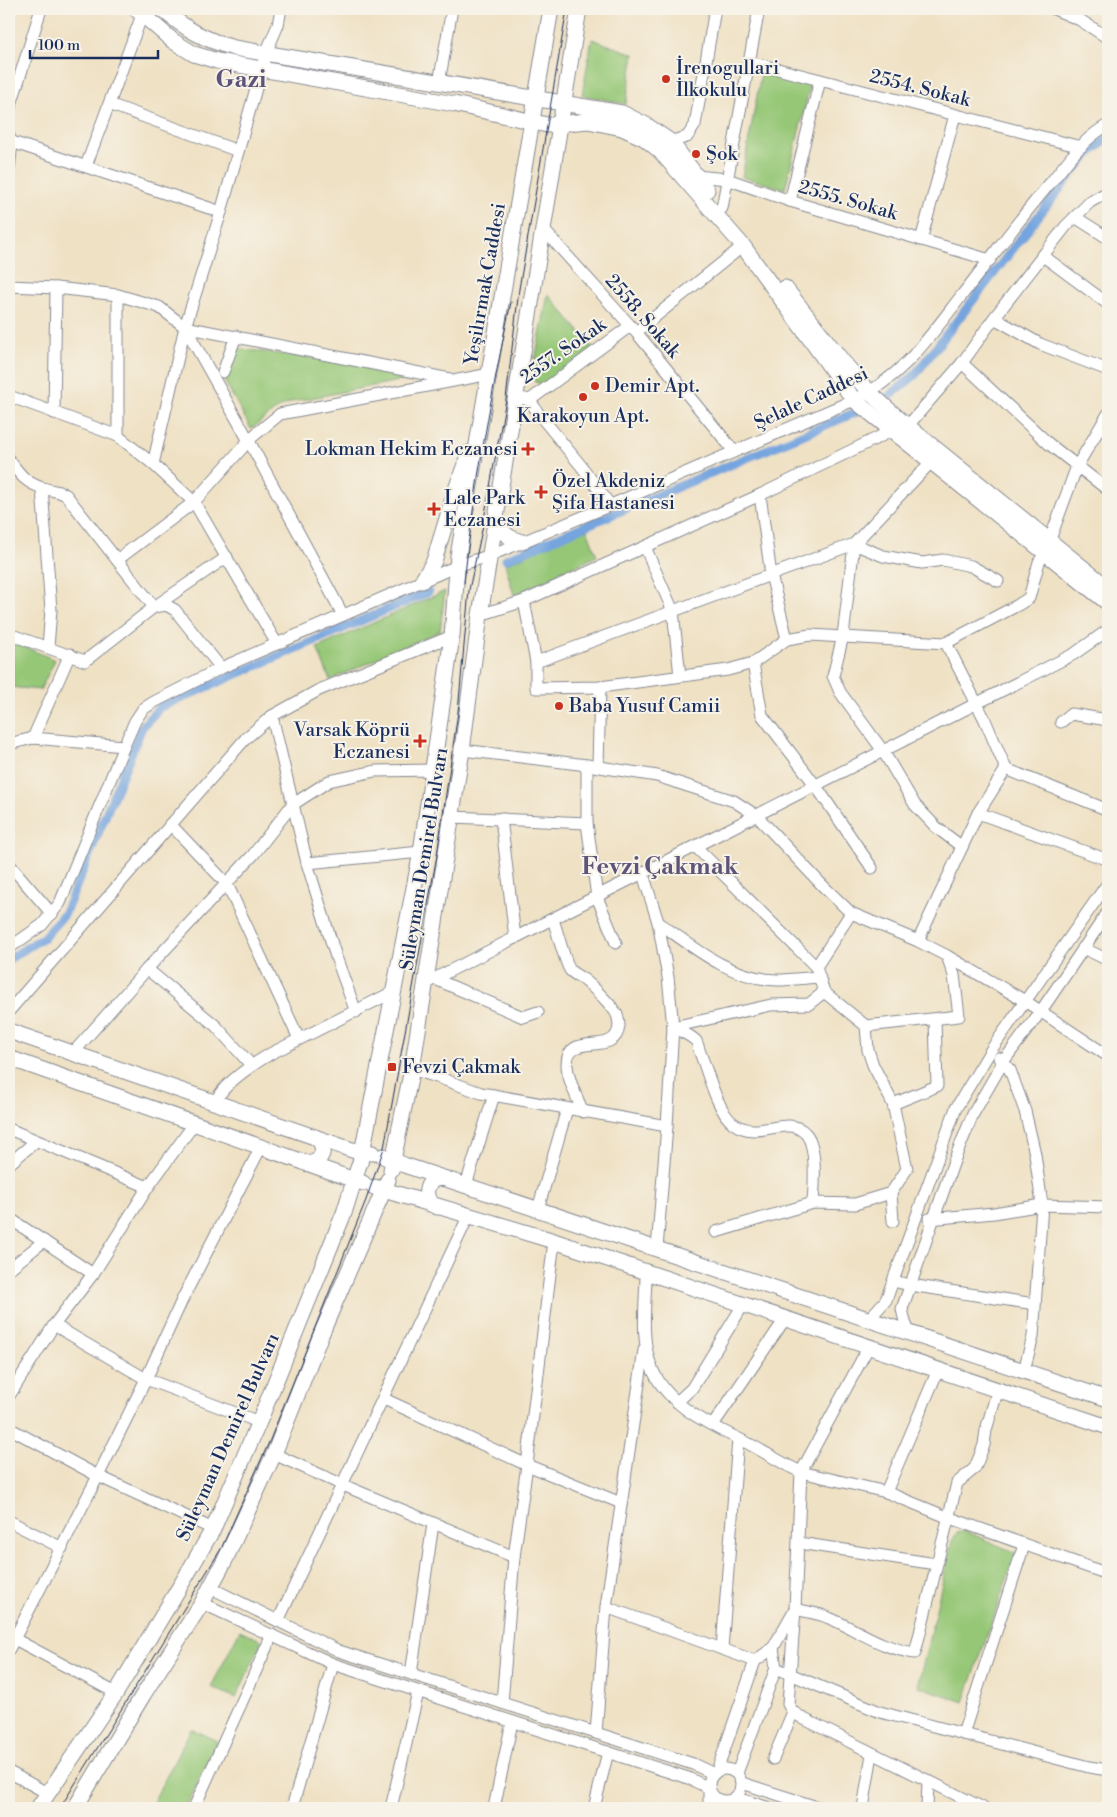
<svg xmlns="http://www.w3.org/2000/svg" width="1117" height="1817" font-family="'Libre Bodoni',serif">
  <rect width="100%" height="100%" fill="#f7f3e8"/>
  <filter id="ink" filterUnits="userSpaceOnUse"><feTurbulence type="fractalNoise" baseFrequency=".02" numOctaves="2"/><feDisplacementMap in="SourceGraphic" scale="10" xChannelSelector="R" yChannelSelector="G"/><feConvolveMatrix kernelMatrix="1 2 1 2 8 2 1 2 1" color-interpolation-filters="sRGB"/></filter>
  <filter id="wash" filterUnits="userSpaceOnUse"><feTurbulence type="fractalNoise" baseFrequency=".0096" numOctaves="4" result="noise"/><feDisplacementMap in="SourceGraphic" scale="20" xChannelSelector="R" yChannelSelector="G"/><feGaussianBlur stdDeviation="1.12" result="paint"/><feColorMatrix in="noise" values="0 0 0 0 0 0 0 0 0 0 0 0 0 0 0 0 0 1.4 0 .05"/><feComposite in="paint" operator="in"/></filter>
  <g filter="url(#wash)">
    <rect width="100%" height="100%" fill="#efe1c4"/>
    <g fill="#95c776" stroke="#587b6a">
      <polygon points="592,39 634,54 626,104 582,95"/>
      <polygon points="761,74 810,86 785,189 742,177"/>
      <polygon points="548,294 593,348 547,386 535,382 532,376"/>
      <polygon points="235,348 411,371 414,378 291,402 277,409 251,429 224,380"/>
      <polygon points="587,529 597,556 514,595 505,564"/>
      <polygon points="445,591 440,631 330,680 317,648"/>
      <polygon points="9,640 55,660 40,690 9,687"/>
      <polygon points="965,1531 1016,1553 964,1702 918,1686 952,1541 957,1533"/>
      <polygon points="240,1630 262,1641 236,1698 211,1687"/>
      <polygon points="191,1729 217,1741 186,1808 150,1808"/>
    </g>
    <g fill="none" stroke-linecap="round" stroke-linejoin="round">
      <g stroke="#75a4df" stroke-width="9">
        <polyline points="889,396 914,376 1072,173 1090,153 1108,138"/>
        <polyline points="506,559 859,411"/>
        <polyline points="9,959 44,937 65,913 142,727 160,707 428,592"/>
      </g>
    </g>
  </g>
  <g filter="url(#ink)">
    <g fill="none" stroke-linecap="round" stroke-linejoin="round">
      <defs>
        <g id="minor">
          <polyline points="1054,9 1080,20 1108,38"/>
          <polyline points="750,62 1081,147"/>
          <polyline points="439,83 452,9"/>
          <polyline points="109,104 238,151"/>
          <polyline points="9,111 41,9"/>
          <polyline points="9,141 221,212"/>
          <polyline points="665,143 687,137 695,125 715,9"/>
          <polyline points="86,166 142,15"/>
          <polyline points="9,169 12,143 9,136"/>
          <polyline points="696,176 727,179 790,201 990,260"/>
          <polyline points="790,201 820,80"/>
          <polyline points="722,208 759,9"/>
          <polyline points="1075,217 1108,238"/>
          <polyline points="543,229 636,332 734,451"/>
          <polyline points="921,240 955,115"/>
          <polyline points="1042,255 1108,304"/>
          <polyline points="9,286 56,288 118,295 159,307 185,327 249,441 343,615"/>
          <polyline points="994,318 1040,344 1108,370"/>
          <polyline points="185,327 450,379"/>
          <polyline points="636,332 743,246"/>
          <polyline points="962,363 1049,444 1108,490"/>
          <polyline points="223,372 236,336"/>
          <polyline points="9,396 118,436 153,464 194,502 277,644"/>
          <polyline points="515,397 530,400 630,326"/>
          <polyline points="530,400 538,413 582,467 610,505"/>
          <polyline points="54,413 56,288"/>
          <polyline points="118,436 118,295"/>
          <path d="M9,460C19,473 25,483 43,488C51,491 58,490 66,495L154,607L166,605L175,610L221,668"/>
          <polyline points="153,464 185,327 221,212 266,53 278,25 281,9"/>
          <polyline points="42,488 51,610 48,647"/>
          <polyline points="760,495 771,575 787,639"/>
          <polyline points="1049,542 1077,466 1108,414"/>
          <polyline points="645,547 673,611 680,676"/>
          <polyline points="117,560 194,502 251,438 280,414 490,374"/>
          <polyline points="524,601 536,662 536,688 600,687 728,670 753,663 787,639 810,635 946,643 985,720 1006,769 978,813 918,941"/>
          <polyline points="480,615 524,601 760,495 912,421 962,363 994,318 1066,226 1090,202 1108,192"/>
          <polyline points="9,634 85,661 154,607 227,557"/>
          <polyline points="946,643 1018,605 1029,598 1039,562 1046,553"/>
          <polyline points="536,662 854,544 931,462"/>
          <polyline points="753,663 762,715 816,786 872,868"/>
          <polyline points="272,716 307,863 336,957 356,1012"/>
          <polyline points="1061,722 1071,714 1108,720"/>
          <polyline points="33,738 70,654"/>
          <polyline points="9,744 33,738 124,746"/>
          <polyline points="462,750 587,765 657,776 734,801 757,816 822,885 851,913 918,941 947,956 954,975 959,1016 866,1026 824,992 816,967 696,847"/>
          <polyline points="587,765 587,823 597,897 616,943"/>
          <polyline points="598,766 600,687"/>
          <polyline points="1006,769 1108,810"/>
          <polyline points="978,813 1108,860"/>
          <polyline points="452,817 587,823"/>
          <polyline points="501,818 515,938"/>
          <polyline points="170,824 227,884 299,1039"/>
          <polyline points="962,847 936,827 915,805 883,751 840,692 833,676 843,636 854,544 883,556 922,563 943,560 971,566 998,581"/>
          <polyline points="307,863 421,852"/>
          <polyline points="9,864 52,914"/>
          <polyline points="643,874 658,922 668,977 673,1027 667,1126 657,1249"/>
          <path d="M553,919C556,928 566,965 570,970C573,974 579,976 583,979C591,985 614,1007 617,1015C618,1017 619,1024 619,1026C616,1059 566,1029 567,1065C568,1081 577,1097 583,1112"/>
          <path d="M658,922C693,947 731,979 777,980C791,980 805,978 819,977"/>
          <path d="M9,948L42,925L60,903L124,746L135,721L143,709L154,702L221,668L457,566L491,555L604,508L854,400C903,377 930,336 962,295C992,257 1020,218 1052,181C1068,161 1085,137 1108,125"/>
          <polyline points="1083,948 1108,960"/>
          <polyline points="947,956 1025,1001 1108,1056"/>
          <polyline points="816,967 851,913"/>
          <polyline points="147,969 216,1026 251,1065"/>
          <polyline points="435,979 523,1017 538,1012"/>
          <polyline points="424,984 1074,654 1108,630"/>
          <polyline points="9,1011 246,738 272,716 319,690 452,636"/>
          <polyline points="866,1026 868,1050 873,1065 893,1104 907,1169 891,1193 893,1221"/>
          <path d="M673,1027C679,1031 691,1035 696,1041C698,1044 699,1051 701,1055C708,1073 718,1112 733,1123C759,1142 786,1114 805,1133C818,1145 814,1187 813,1203"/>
          <polyline points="673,1027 771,1005 809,1004 824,992"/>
          <polyline points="73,1053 147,969 253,855 292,805 329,781 375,771 434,770"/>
          <polyline points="999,1058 1010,1070 1025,1111 1035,1154 1042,1205 1033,1337 1024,1370"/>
          <polyline points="412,1069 437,1077 481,1093 667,1126"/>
          <path d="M215,1103C222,1084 252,1065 270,1054L395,991"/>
          <polyline points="893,1104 937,1086 935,1019"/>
          <polyline points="9,1129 148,1187"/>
          <polyline points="9,1164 36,1141"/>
          <polyline points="466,1185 494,1095"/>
          <polyline points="538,1209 567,1109"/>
          <polyline points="9,1218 93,1274"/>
          <polyline points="929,1219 994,1213 1042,1205 1108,1207"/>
          <polyline points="716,1232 813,1203 855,1204 891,1193"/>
          <polyline points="9,1269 44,1241"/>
          <path d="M646,1272C646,1302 640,1337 651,1366C667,1408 714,1426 751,1445C768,1454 783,1464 801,1472L795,1609L788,1704L793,1712L804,1719L983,1808"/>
          <polyline points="893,1281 910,1285 1035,1304"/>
          <polyline points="869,1319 886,1300 956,1108 991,1050 1108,883"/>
          <polyline points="54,1325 146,1379 259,1422"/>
          <polyline points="909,1332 905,1322 902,1309 954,1161 973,1114 1003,1062 1041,1011 1108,912"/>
          <polyline points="869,1346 801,1472 886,1492 947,1517 1108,1574"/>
          <polyline points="9,1396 54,1325 93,1274 148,1187 194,1124"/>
          <polyline points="384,1399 527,1465 621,1503"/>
          <polyline points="677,1402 692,1388 743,1305"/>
          <polyline points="713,1425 785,1319"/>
          <polyline points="9,1428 98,1476 213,1529"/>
          <polyline points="274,1454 343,1485 514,1557"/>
          <polyline points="886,1492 938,1370"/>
          <polyline points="9,1521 62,1548"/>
          <polyline points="799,1543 936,1564"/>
          <polyline points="211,1588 339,1651 693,1764 714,1774"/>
          <polyline points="202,1603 333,1664 688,1778 709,1788"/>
          <polyline points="606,1607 755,1661"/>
          <polyline points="278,1621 468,1217"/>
          <polyline points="9,1636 116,1693"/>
          <polyline points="9,1649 98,1476 146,1379 183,1298 261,1147"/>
          <polyline points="722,1649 738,1439"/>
          <polyline points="776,1668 880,1712 1089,1767 1108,1770"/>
          <polyline points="411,1674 433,1524"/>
          <polyline points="502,1703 514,1557 527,1465 554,1241"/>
          <polyline points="596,1733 606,1607 644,1350"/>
          <polyline points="963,1734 1024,1545"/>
          <polyline points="773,1759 793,1712"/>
          <circle cx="725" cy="1785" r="16"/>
          <path d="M717,1771L755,1661L773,1648L795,1609C806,1612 819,1613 829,1618C858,1630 883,1649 915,1653L957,1483L975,1468L984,1445L986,1430L998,1389"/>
          <polyline points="9,1772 47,1793"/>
          <polyline points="737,1773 776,1668 773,1648"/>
          <polyline points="742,1783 820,1808"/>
          <polyline points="736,1798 770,1808"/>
          <polyline points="194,1808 272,1635"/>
          <polyline points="292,1808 333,1664"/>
          <polyline points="391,1808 418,1692"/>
          <polyline points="494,1808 512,1722"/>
          <polyline points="594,1808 608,1752"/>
          <polyline points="709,1808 709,1790"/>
          <polyline points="863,1808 872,1754"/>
          <polyline points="927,1808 928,1781"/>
        </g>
        <g id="major">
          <polyline points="136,9 173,41 194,54 217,61 454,104 547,125 588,121 622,128 644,138 660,151 743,246 854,400 1108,603"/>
          <path d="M162,9C187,30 203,39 234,48L622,113L646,125L671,142L707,190"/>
          <polyline points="785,288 843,362 870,393 905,424 1108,588"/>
          <path d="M496,520C502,533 508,538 522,542"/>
          <polyline points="422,581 434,561 455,492 469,453"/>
          <polyline points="9,1031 352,1150 372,1153"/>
          <polyline points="9,1058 363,1183"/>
          <polyline points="383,1156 404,1165 1108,1399"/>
          <path d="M305,1163C322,1165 329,1147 315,1137"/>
          <polyline points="360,1163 421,852 452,636 458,556 551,9"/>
          <polyline points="391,1170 412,1069 462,750 480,615 579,9"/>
          <polyline points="374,1187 554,1241 1108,1427"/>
          <path d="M437,1207C419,1199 426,1174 446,1179"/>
          <polyline points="38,1808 116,1693 185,1578 213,1529 259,1422 344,1213 358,1168"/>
          <polyline points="75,1808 143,1695 202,1603 225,1560 274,1454 320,1337 388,1180"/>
        </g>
      </defs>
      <use href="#minor" stroke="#858891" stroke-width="13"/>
      <use href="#major" stroke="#858891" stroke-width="17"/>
      <use href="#minor" stroke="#fff" stroke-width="11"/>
      <use href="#major" stroke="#fff" stroke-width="15"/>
      <g stroke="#1b2f5e" stroke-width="1">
        <path d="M464,583C474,489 491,394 511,302"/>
        <polyline points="60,1808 221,1549 270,1440 366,1200 384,1148 437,855 458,712 469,590 482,530 506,399 519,289 567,9"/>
      </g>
    </g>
  </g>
  <g fill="#c8321e" stroke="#f7f3e8" stroke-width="2">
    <circle cx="666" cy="79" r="5"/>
    <circle cx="696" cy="154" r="5"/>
    <circle cx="595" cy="386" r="5"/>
    <circle cx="583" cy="397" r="5"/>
    <path d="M525.5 441.5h5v5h5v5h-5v5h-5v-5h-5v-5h5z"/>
    <path d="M538.5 484.5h5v5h5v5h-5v5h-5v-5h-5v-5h5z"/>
    <path d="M431.5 501.5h5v5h5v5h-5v5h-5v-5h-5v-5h5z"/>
    <circle cx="559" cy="706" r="5"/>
    <path d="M417.5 733.5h5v5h5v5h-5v5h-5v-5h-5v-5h5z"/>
    <rect x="387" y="1062" width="10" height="10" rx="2.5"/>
  </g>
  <g text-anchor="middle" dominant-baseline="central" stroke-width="4" stroke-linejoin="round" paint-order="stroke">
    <g font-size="19" fill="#1b2f5e" stroke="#f7f3e8" text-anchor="start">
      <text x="676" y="68">İrenogullari<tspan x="676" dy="22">İlkokulu</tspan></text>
      <text x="706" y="154">Şok</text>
      <text x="605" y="386">Demir Apt.</text>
      <text x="583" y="416" text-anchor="middle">Karakoyun Apt.</text>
      <text x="518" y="449" text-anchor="end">Lokman Hekim Eczanesi</text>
      <text x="552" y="481">Özel Akdeniz<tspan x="552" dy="22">Şifa Hastanesi</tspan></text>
      <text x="444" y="498">Lale Park<tspan x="444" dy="22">Eczanesi</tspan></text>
      <text x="569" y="706">Baba Yusuf Camii</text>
      <text x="410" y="730" text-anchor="end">Varsak Köprü<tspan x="410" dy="22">Eczanesi</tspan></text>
      <text x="402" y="1067">Fevzi Çakmak</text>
    </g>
    <g font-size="19" fill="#1b2f5e" stroke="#f7f3e8">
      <text transform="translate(920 88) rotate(14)">2554. Sokak</text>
      <text transform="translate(848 200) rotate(16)">2555. Sokak</text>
      <text transform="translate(485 284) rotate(-80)">Yeşilırmak Caddesi</text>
      <text transform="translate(643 316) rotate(49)">2558. Sokak</text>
      <text transform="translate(563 351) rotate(-35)">2557. Sokak</text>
      <text transform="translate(811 398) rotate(-25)">Şelale Caddesi</text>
      <text transform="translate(424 859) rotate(-81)">Süleyman Demirel Bulvarı</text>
      <text transform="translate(228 1437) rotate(-66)">Süleyman Demirel Bulvarı</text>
    </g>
    <g font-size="24" font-weight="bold" fill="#5e547a" stroke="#f7f3e8">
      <text x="241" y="80">Gazi</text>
      <text x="660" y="867">Fevzi Çakmak</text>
    </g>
  </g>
  <rect width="1117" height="1817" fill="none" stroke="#f7f3e8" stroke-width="30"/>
  <path d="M30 50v8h128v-8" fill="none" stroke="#1b2f5e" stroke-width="2.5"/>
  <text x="38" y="50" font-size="15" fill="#1b2f5e" stroke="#f7f3e8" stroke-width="4" paint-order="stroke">100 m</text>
</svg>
